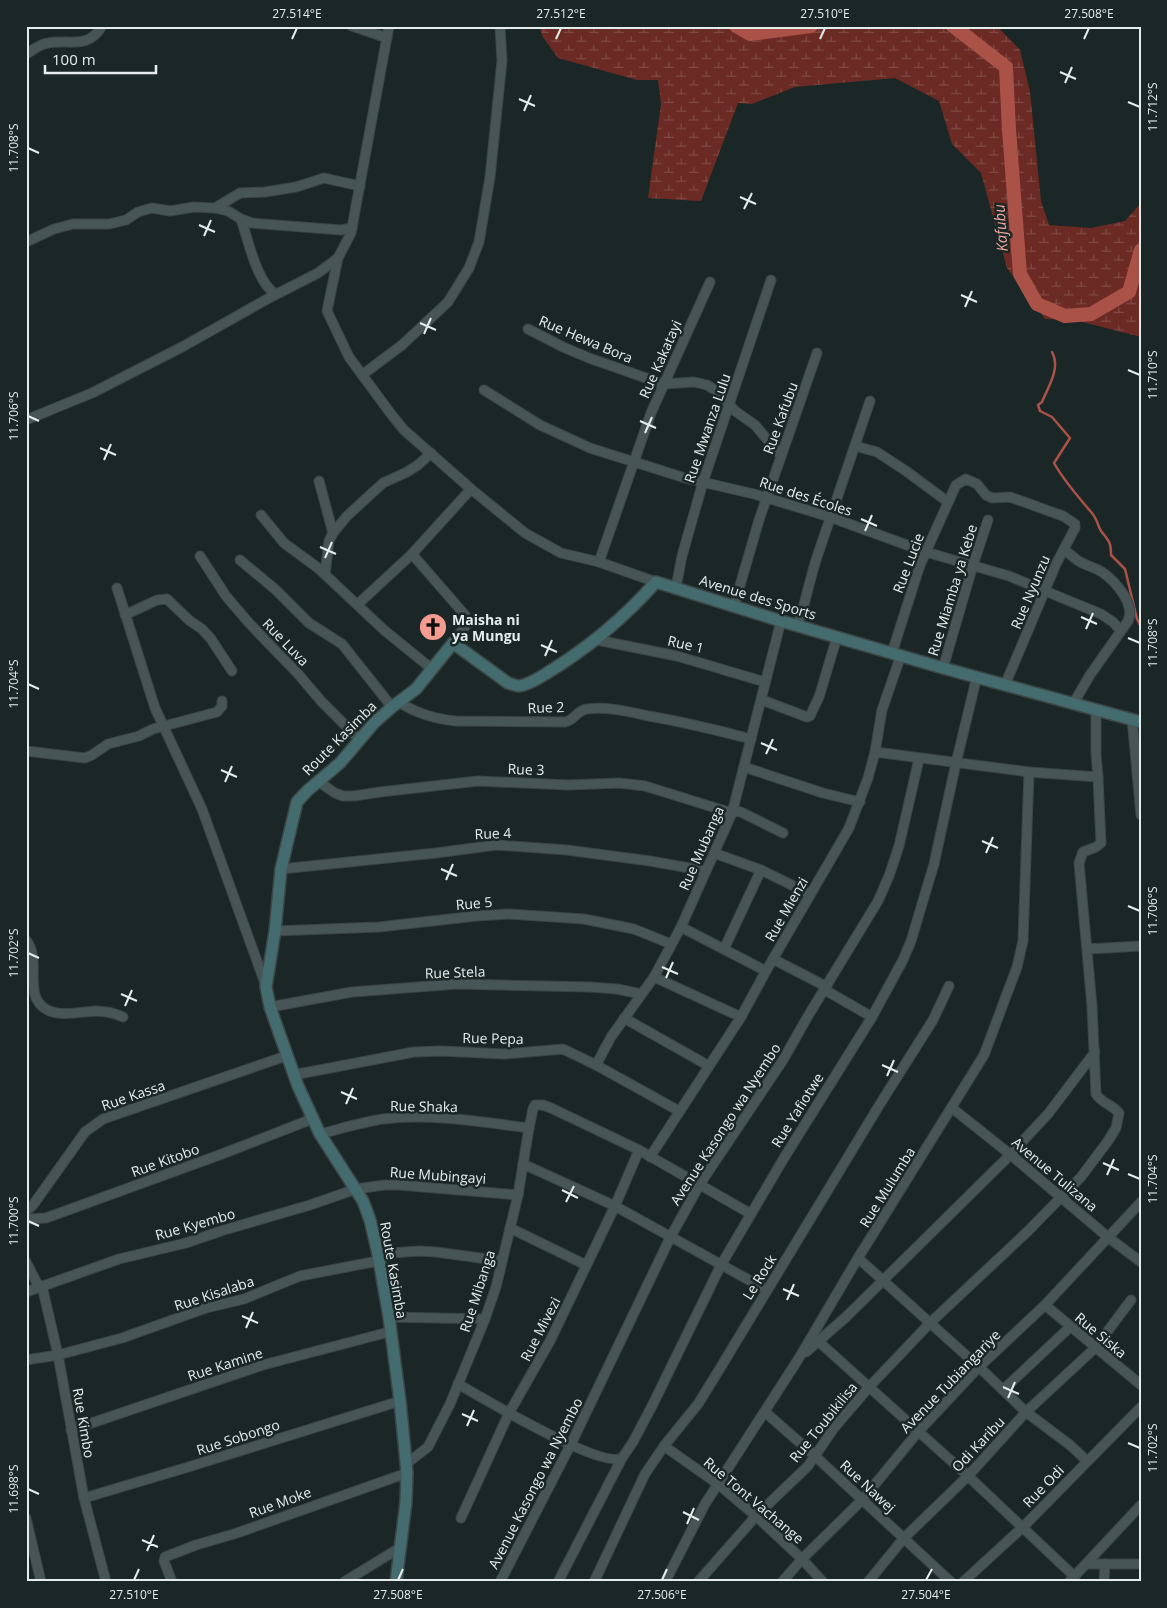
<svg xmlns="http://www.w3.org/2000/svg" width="1167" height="1608" font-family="'Open Sans',sans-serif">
  <defs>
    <pattern id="wetland-marsh" width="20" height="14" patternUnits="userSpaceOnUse" patternTransform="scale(1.25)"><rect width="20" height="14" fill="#6b2b24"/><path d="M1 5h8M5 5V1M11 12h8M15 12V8" fill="none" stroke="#804a44"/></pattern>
  </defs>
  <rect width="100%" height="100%" fill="#1b2727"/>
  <polygon fill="url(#wetland-marsh)" points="539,26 997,26 1020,50 1030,92 1041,201 1049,225 1091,228 1125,221 1141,203 1141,337 1075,320 1045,319 1007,268 981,173 952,144 939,101 895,78 795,87 752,104 738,103 701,201 648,198 661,104 658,80 637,80 558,58 543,37"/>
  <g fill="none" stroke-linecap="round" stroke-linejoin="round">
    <path stroke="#ab5248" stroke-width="2.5" d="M1052,352C1061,368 1048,387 1042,402L1038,405L1040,411L1052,417L1070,438L1054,463C1064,481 1079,498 1092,513C1097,519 1098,526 1101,531C1109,541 1111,542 1111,555L1125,569L1137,619L1141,627"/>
    <g stroke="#ab5248" stroke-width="14">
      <polyline points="736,26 750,34 811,26"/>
      <polyline points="953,26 1006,67 1009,130 1020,274 1037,304 1065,316 1091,314 1129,292 1141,250"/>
    </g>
    <defs>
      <g id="street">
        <polyline points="352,26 387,38"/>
        <polyline points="389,26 351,233 338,258 327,311 349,357 391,414 404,430 471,489 525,533 561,553 599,562 656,582"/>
        <path d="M26,54C33,50 40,44 48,43C69,39 88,50 102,26"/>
        <polyline points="215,208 240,193 265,192 296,187 324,178 360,186"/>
        <path d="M241,219C248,239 257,284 276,294"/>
        <polyline points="26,242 54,229 73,224 109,224 126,220 138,212 152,208 170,211 194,207 215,208 228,211 241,219 252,223 341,230 352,228"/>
        <polyline points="528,329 563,347 589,358 663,384 694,382 707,385 717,391 735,411 755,425 781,456"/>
        <polyline points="362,375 402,345 448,302 469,268 479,242 490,177 502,61 500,26"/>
        <polyline points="484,390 540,425 590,448 685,478 754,494 830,517 926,552 1009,576 1101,614 1113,622 1120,630"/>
        <polyline points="26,420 92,393 182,347 269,298 318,273 338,258"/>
        <polyline points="855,446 877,452 906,471 948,502"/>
        <polyline points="319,481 333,533"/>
        <polyline points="261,515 284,543 318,568 384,630 432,669"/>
        <path d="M1064,550C1069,553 1072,556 1077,560C1084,565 1094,567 1102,572C1115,581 1136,604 1128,621L1090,675L1073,704"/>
        <polyline points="412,554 465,615 467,624 453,643"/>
        <polyline points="200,556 226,596 249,623 299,675 321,701 360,740"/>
        <polyline points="240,560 276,590 309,623 342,644 392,707"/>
        <polyline points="599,562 651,413 710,282"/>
        <polyline points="325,574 329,541 333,533 347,516 383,483 407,472 418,465 431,453"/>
        <polyline points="676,587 682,556 703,482 771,280"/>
        <polyline points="117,588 155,708 202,809 266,986"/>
        <polyline points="358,604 412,554 471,489"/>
        <polyline points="734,606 759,520 817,353"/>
        <polyline points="125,615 157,600 167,599 190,621 202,629 211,639 232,671"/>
        <path d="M798,625C806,601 810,577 818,554L870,401"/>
        <polyline points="597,640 677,656 765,682"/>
        <polyline points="892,653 920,565 956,485 966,479 977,484 986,495 992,498 1010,497 1063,516 1075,524 1075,528 1056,564 1005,685"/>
        <polyline points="943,668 973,565 988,520"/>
        <polyline points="762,700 807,717 810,716 819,697 837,637"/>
        <path d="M399,702C417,714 435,719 456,721L565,722C575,720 577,710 587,709C607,706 630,712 649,716C683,722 717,730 751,739"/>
        <polyline points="1132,719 1141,815"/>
        <polyline points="26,751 85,758 92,755 108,744 139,736 153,729 217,712 222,706 222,701"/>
        <polyline points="875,752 1029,772 1098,777 1096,754 1096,710"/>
        <polyline points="744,767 823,793 860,802"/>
        <polyline points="319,782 335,793 343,796 354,796 380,792 478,781 569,785 619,783 645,786 732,813 738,811 743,813 783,833"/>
        <polyline points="714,853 761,870 810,894"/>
        <polyline points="281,869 436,853 496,845 567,850 650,861 706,871"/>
        <polyline points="681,927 766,971"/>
        <polyline points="275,931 379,927 476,916 509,914 584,919 634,929 671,944"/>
        <path d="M26,940C39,956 29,980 36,998C47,1021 76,1012 96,1011C106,1011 114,1013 123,1017"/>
        <polyline points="724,949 761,870"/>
        <polyline points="1088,949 1141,946"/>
        <polyline points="773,959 827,987"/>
        <polyline points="654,977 741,1017"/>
        <polyline points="825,990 872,1017"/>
        <polyline points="270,1007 352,992 457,984 590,987 617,989 641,994"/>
        <polyline points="624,1018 709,1066"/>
        <polyline points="596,1065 611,1037 654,977 681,927 732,813 781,621"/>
        <polyline points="293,1075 414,1052 442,1051 504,1054 563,1049 596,1065 679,1111"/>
        <polyline points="952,1108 1011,1155 1109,1238 1141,1262"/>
        <path d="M320,1134C340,1129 362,1122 383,1119C431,1113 481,1122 529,1128"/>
        <polyline points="650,1157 741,1017 766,971 849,828 868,778 875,752 882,710 901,655"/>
        <polyline points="523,1164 615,1206 767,1290"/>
        <polyline points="26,1211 33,1205 85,1132 103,1119 286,1056"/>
        <polyline points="26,1219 46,1218 222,1154 312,1119"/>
        <polyline points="510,1228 586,1265"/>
        <polyline points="378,1254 419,1251 436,1252 502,1261"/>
        <polyline points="858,1258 979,1367 1026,1412 1070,1445 1087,1461"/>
        <polyline points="26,1262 39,1287"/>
        <polyline points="42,1286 58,1355 84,1498 106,1582"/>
        <polyline points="26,1292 119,1259 186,1243 224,1230 310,1205 356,1189 384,1185 399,1185 518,1195"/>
        <polyline points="1045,1305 1141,1385"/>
        <polyline points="389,1317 485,1319"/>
        <polyline points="818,1341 968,1476 1075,1577"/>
        <polyline points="806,1352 846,1317 1005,1160 1048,1114 1095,1052"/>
        <polyline points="26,1360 58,1355 122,1338 206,1308 244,1299 300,1276 378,1261"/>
        <path d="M458,1384C483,1398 600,1469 622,1458"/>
        <polyline points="1003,1390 1070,1327"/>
        <polyline points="765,1412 815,1456 951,1582"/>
        <polyline points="71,1430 263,1365 389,1332"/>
        <polyline points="664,1446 718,1484 756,1516 802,1559 823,1582"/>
        <polyline points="406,1464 428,1447 450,1404 485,1319 496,1287 518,1195 529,1128 533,1109 535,1105 543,1105 551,1108 639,1150 751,1214"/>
        <polyline points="84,1498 185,1468 400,1401"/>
        <polyline points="26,1518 41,1582"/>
        <polyline points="461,1518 509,1413 550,1341 615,1206 639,1150"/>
        <polyline points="1087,1564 1141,1564"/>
        <polyline points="172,1582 164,1561 165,1557 196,1545 237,1533 407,1473"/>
        <polyline points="344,1582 401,1547"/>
        <polyline points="500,1582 571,1444 671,1236 700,1184 783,1060 808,1016 878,901 889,876 899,846 919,759"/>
        <polyline points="558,1582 622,1458 633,1442 653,1404 721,1265 784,1158 872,1017 903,960 911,941 934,864 956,763 977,676"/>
        <polyline points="594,1582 645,1474 664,1446 698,1404 719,1370 880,1104 933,1020 949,986"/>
        <polyline points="665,1582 705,1504 799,1358 858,1258 984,1055 1017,967 1023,941 1029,772"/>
        <path d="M698,1582L756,1516L808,1466L834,1428L870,1386L930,1323L1027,1232L1081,1177L1108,1141L1116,1128L1119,1113C1112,1104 1102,1104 1096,1094L1092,1006L1079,863L1083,852L1096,847L1101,843L1098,777"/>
        <polyline points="782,1582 802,1559 862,1500 918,1432 979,1367 1045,1305 1141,1202"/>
        <polyline points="868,1582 904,1538 968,1476 1026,1412 1095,1348 1131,1300"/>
        <polyline points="963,1582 1023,1527 1141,1407"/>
        <polyline points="1069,1582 1141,1505"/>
        <polyline points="1104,1582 1105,1564"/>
      </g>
      <path id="secondary" d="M396,1582L406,1502L407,1473L400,1401L389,1317L378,1254L370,1220L363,1201L320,1134L298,1086L270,1007L266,987L275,931L281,869L297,802L307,791L340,763L374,723L392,707L416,689L453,643L508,683C512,684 516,686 519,686C529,685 539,678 547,673C590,647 623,619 656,582L781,621L943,668L1141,722"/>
    </defs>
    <use href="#street" stroke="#3c4545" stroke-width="11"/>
    <use href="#secondary" stroke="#3c4545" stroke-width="14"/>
    <use href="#street" stroke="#485556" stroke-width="9"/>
    <use href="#secondary" stroke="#446b6d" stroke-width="11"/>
  </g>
  <path fill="none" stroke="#e5ecec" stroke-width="2" d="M292,39L297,28M556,39L561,28M820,39L825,28M1084,39L1089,28M1060,72L1076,79M1065,83L1072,67M519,99L535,106M1128,102L1140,107M524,111L531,95M28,148L39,153M740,197L756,204M744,209L752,193M199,225L215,232M204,236L211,220M961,295L977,302M965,307L972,291M420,323L436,330M424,334L431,318M1128,370L1140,375M28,416L39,421M640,421L656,428M645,433L652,417M100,448L116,455M104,460L111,444M861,519L877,526M865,531L872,515M320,547L336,554M325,558L332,542M1081,617L1097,624M1086,629L1093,613M1128,638L1140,643M541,645L557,652M545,656L552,640M28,684L39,689M761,743L777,750M766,754L773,739M221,770L237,777M225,782L232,766M982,841L998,848M986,853L993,837M441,869L457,876M446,880L453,864M1128,906L1140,911M28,953L39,958M662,967L678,974M666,978L673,962M121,994L137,1001M125,1006L132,990M882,1065L898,1072M887,1076L894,1060M341,1092L357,1099M346,1104L353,1088M1103,1163L1119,1170M1128,1174L1140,1179M1107,1175L1114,1159M562,1190L578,1198M566,1202L574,1186M28,1221L39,1226M783,1289L799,1296M787,1300L794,1284M242,1316L258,1323M246,1328L253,1312M1003,1387L1019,1394M1008,1398L1015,1382M462,1414L478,1421M467,1426L474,1410M1128,1443L1140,1448M28,1489L39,1494M683,1512L699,1520M687,1524L694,1508M142,1540L158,1547M147,1551L154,1535M134,1580L139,1569M398,1580L403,1569M662,1580L667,1569M926,1580L932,1569"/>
  <defs>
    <symbol id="church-disc" viewBox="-11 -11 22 22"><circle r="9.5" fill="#f59c90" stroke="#1b2727"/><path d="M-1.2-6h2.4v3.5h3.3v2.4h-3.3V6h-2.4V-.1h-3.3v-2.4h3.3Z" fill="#111"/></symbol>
  </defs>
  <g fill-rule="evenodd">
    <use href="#church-disc" x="417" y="611" width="32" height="32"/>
  </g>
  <g text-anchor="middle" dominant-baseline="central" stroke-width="5" stroke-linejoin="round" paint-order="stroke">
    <g font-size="14" fill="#e5ecec" stroke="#1b2727">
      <text transform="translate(586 339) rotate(23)">Rue Hewa Bora</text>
      <text transform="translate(660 359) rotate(-66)">Rue Kakatayi</text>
      <text transform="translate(780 418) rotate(-70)">Rue Kafubu</text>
      <text transform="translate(707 428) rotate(-71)">Rue Mwanza Lulu</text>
      <text transform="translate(806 496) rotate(18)">Rue des Écoles</text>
      <text transform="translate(908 563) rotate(-69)">Rue Lucie</text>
      <text transform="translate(952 590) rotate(-73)">Rue Miamba ya Kebe</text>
      <text transform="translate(1030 592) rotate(-67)">Rue Nyunzu</text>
      <text transform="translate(758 597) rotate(17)">Avenue des Sports</text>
      <text transform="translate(286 642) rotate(46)">Rue Luva</text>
      <text transform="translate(686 644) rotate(13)">Rue 1</text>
      <text transform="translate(546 707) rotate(-2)">Rue 2</text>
      <text transform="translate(339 738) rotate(-45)">Route Kasimba</text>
      <text transform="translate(526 769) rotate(2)">Rue 3</text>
      <text transform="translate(493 833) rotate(-2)">Rue 4</text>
      <text transform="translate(701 848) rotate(-66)">Rue Mubanga</text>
      <text transform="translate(474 903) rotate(-5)">Rue 5</text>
      <text transform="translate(786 909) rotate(-60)">Rue Mienzi</text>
      <text transform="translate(455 972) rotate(-2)">Rue Stela</text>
      <text transform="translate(493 1038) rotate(1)">Rue Pepa</text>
      <text transform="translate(133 1095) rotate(-19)">Rue Kassa</text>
      <text transform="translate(424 1106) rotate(1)">Rue Shaka</text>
      <text transform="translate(797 1110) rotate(-58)">Rue Yafiotwe</text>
      <text transform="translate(725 1124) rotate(-57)">Avenue Kasongo wa Nyembo</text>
      <text transform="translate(165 1160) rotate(-20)">Rue Kitobo</text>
      <text transform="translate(1055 1174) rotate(40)">Avenue Tulizana</text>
      <text transform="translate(438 1175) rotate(4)">Rue Mubingayi</text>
      <text transform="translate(887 1187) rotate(-58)">Rue Mulumba</text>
      <text transform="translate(195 1224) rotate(-16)">Rue Kyembo</text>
      <text transform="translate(394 1270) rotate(80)">Route Kasimba</text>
      <text transform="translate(759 1277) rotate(-58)">Le Rock</text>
      <text transform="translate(477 1291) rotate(-72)">Rue Mibanga</text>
      <text transform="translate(214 1293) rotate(-18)">Rue Kisalaba</text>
      <text transform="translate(540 1329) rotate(-63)">Rue Mivezi</text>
      <text transform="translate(1101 1335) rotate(40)">Rue Siska</text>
      <text transform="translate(225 1364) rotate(-18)">Rue Kamine</text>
      <text transform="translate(950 1381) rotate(-46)">Avenue Tubiangariye</text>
      <text transform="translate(823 1422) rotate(-51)">Rue Toubikilisa</text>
      <text transform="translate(84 1423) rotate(80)">Rue Kimbo</text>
      <text transform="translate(238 1437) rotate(-18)">Rue Sobongo</text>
      <text transform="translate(978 1444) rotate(-47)">Odi Karibu</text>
      <text transform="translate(535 1483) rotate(-63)">Avenue Kasongo wa Nyembo</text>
      <text transform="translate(868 1486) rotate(43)">Rue Nawej</text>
      <text transform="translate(1043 1486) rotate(-46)">Rue Odi</text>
      <text transform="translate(754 1500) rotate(40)">Rue Tont Vachange</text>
      <text transform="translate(280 1502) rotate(-20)">Rue Moke</text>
    </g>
    <g font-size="14" font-weight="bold" fill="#e5ecec" stroke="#1b2727" text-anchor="start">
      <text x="452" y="619">Maisha ni<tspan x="452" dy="16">ya Mungu</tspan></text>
    </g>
    <g font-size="15" font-style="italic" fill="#f3aa9f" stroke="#1b2727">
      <text transform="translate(1000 228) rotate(-94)">Kafubu</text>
    </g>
  </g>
  <rect width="1167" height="1608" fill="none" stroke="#1b2727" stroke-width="55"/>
  <path d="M45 65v8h111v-8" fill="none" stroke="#e5ecec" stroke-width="2.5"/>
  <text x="52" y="65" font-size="15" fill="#e5ecec" stroke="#1b2727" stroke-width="4" paint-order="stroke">100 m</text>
  <rect x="28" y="28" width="1112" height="1552" fill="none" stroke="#e5ecec" stroke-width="2"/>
  <g font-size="12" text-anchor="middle" fill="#e5ecec">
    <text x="297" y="18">27.514°E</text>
    <text x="561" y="18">27.512°E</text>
    <text x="825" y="18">27.510°E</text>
    <text x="1089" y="18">27.508°E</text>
    <text transform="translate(1153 107) rotate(-90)" y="4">11.712°S</text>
    <text transform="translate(14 148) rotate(-90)" y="4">11.708°S</text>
    <text transform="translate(1153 375) rotate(-90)" y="4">11.710°S</text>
    <text transform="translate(14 416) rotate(-90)" y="4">11.706°S</text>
    <text transform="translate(1153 643) rotate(-90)" y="4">11.708°S</text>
    <text transform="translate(14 684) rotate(-90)" y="4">11.704°S</text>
    <text transform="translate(1153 911) rotate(-90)" y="4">11.706°S</text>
    <text transform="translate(14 953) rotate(-90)" y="4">11.702°S</text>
    <text transform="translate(1153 1179) rotate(-90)" y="4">11.704°S</text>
    <text transform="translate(14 1221) rotate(-90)" y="4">11.700°S</text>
    <text transform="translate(1153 1448) rotate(-90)" y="4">11.702°S</text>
    <text transform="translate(14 1489) rotate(-90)" y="4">11.698°S</text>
    <text x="134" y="1599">27.510°E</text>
    <text x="398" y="1599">27.508°E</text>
    <text x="662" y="1599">27.506°E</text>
    <text x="926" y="1599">27.504°E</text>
  </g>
</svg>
